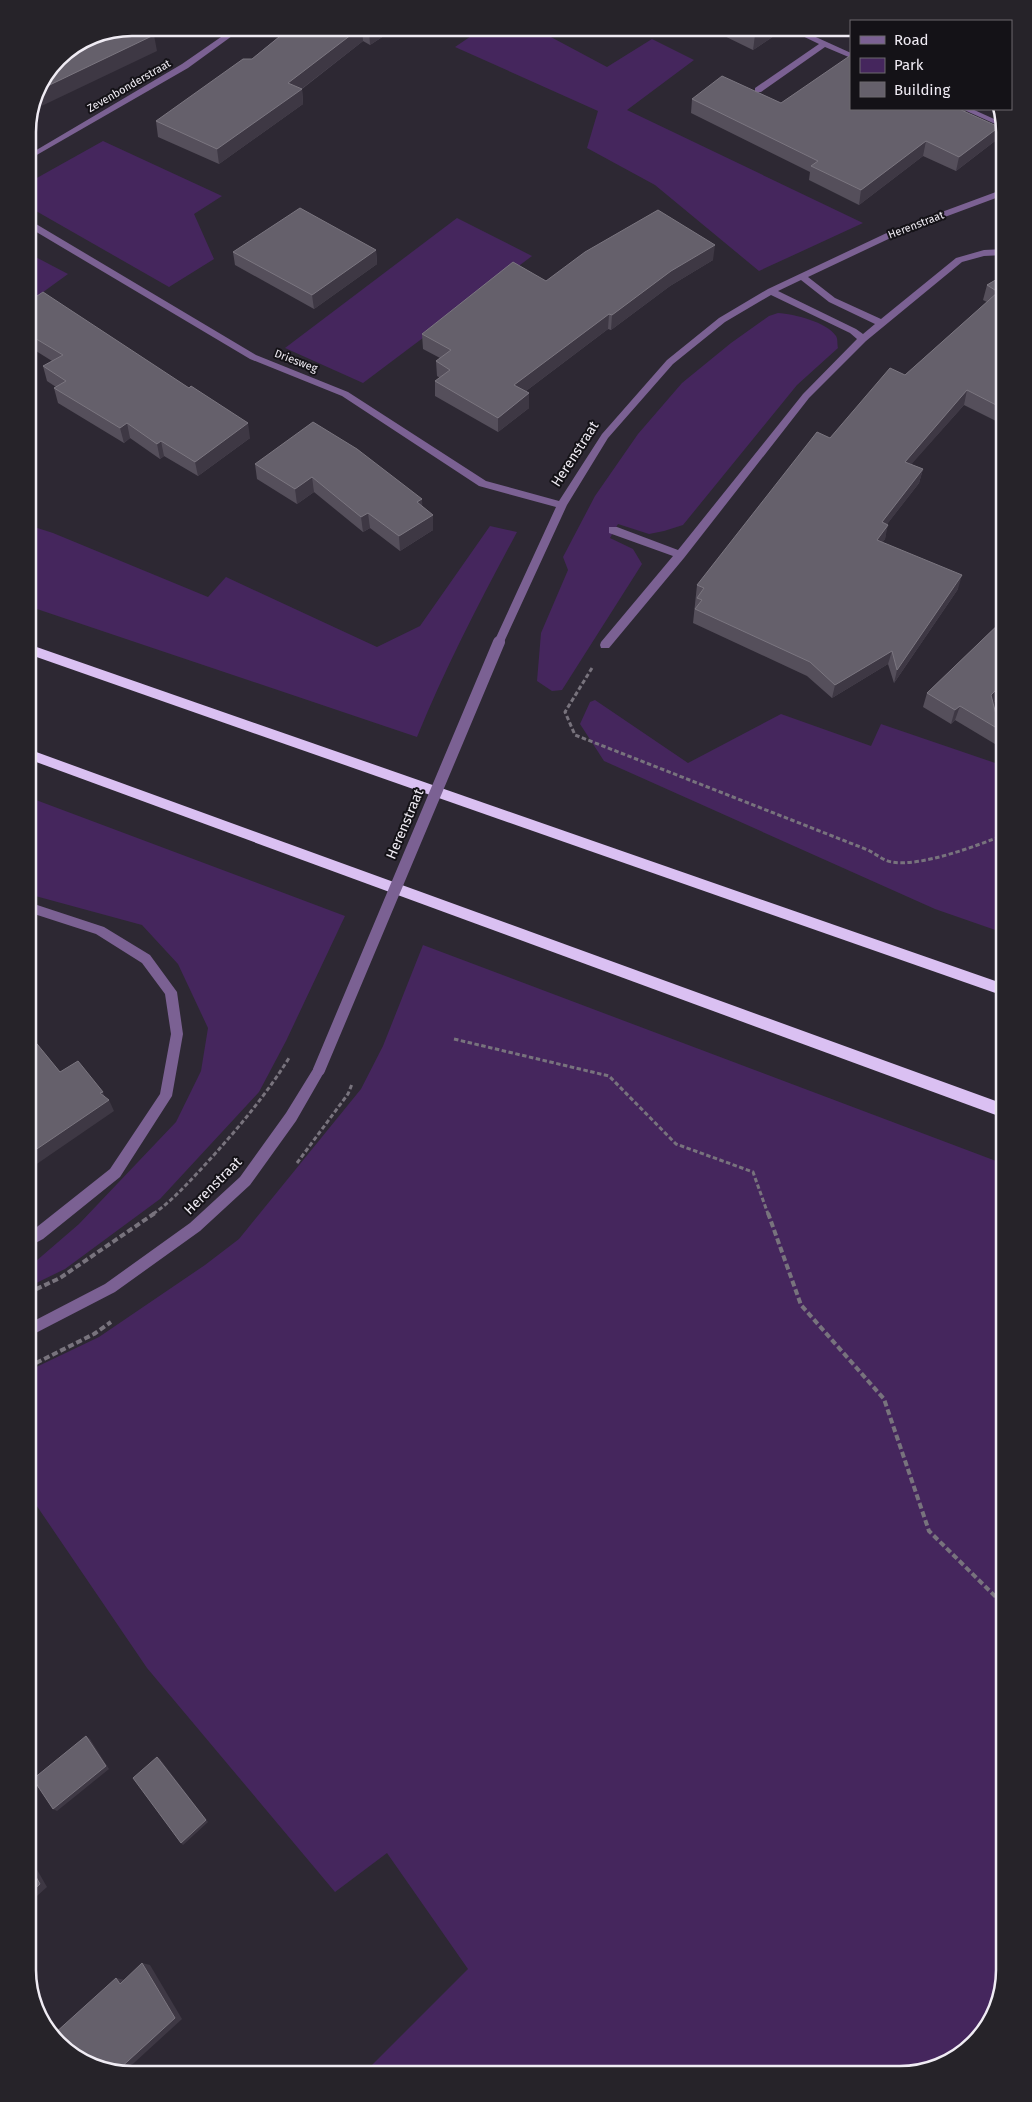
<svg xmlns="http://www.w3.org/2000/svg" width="1032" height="2102" font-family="'Fira Sans',sans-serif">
  <rect width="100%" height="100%" fill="#2d2833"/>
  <g fill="#45265d">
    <polygon points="483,28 534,28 607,67 652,39 694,60 627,110 863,223 759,271 655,185 587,148 598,111 455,47"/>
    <polygon points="103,141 222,196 194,214 214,259 169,287 36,211 28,201 35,179"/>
    <polygon points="457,218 532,256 363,383 285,348"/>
    <polygon points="28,253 68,274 28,303"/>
    <path d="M778,313C794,314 827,322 836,336C838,339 837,344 838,348L797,385L683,525L664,531L649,534L618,524L610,538L633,549L642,564L562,690L552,691L537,681L541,633L568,570L563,557L595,496L638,434L682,383L731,343L769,316Z"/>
    <path d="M28,525L53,533L208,597L226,577L377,647L420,626L490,526L517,532C481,599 446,666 417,737L28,606Z"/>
    <polygon points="595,700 688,763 781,714 871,746 881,724 1004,766 1004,933 935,909 604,761 580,724 590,702"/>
    <polygon points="28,797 345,916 286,1041 259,1092 160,1199 65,1269 28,1287 28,1268 79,1224 176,1122 201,1071 208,1028 178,964 142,925 28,894"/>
    <polygon points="423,945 1004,1164 1004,1970 987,2028 940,2067 900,2074 363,2074 468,1969 387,1853 335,1892 147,1668 28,1493 28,1371 99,1337 205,1265 239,1239 361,1089 383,1046"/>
  </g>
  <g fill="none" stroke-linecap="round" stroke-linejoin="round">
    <g stroke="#78737d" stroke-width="3" stroke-dasharray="4.5 2.5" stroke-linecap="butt">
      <path d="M592,668L565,712L575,735L868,850C876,854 884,861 892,862C921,867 976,846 1004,835"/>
      <polyline points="454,1039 609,1076 676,1144 753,1172 768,1214"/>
      <polyline points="297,1163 348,1094 352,1084"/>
      <path d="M153,1214C172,1201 187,1184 203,1167C235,1132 264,1098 289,1058"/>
    </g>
    <g stroke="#78737d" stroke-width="4" stroke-dasharray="6 3" stroke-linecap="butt">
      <polyline points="768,1213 801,1305 884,1399 929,1531 1004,1605"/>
      <polyline points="28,1293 60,1278 155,1213"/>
      <polyline points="28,1367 94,1334 111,1322"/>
    </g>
    <g fill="#7b6193" fill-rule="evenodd">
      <polygon points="234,28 243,28 188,68 28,160 28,155 182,64"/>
      <polygon points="786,28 796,28 851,53 851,58 825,47 761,92 755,92 755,88 819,44"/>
      <polygon points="962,109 972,109 1003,123 1004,128"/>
      <path d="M1004,189V195L899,234L808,277L835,298L881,319L956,258L984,250L1004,249V255L984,256L962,262L866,341L809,398L684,558L609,648H601L600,645L601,642L673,556L609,533V527H617L678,550L803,394L857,339L850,333L771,295L725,322L673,364L608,438L567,505L504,642L499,646L494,642L556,507L479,486L342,396L250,359L28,227V220L31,221L256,355L348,392L486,481L559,501L602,434L667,360L719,318L768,289L893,230ZM801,280L829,302L875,324L863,334L856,329L778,291Z"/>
      <polygon points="28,902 104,927 150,955 177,992 183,1034 172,1096 120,1177 43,1239 28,1247 28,1234 110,1169 160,1094 171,1034 165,994 142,963 96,934 28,912"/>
      <polygon points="319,1065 323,1066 325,1070 323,1074 296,1121 250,1185 200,1231 115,1292 28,1337 28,1324 105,1284 190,1223 240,1177 286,1113 315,1066"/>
    </g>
    <g fill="#dac0f2" fill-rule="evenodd">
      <polygon points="28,644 1004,984 1004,996 28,654"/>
      <polygon points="28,749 1004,1104 1004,1118 28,759"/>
    </g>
    <polyline stroke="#7b6193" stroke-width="12" points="319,1070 499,642"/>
  </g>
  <g fill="#554f5b">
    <polygon points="290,28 396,28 370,45 363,41 302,89 303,104 219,164 158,137 156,121 252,59"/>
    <polygon points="710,28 786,28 753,50 710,29"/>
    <polygon points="692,99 781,103 966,109 965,111 995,141 956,171 923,156 859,205 809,180 810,172 691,113"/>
    <polygon points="376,250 377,264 314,309 235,265 233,252"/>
    <polygon points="713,260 670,286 611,330 608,329 526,391 529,393 529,408 498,432 435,396 435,381 440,378 437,376 436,361 440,358 423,349 422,334 546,281"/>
    <polygon points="1004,275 1004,414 996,421 964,405 911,464 923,469 919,483 887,524 885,539 882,542 958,589 894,683 888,664 832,698 807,676 693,623 697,585 830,438 905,375 987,302 983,300 987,285"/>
    <polygon points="28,302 250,438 198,476 164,456 160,459 130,438 124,443 58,403 54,388 56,387 47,381 43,366 52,361 28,346"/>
    <polygon points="255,464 422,499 422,507 433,530 400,551 370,528 363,532 314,492 297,504 257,479"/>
    <polygon points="1004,619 1004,692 993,703 1000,730 995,744 955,720 951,724 923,707 927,693"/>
  </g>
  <g fill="#3e3844">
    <polygon points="140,28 167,28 154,35 157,51 31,111 37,91"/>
    <polygon points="360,28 362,28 363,41 300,90 302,89 303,104 219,164 217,149 288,83"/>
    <polygon points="372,28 396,28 370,45 369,29"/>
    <polygon points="766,28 786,28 753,50 755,35"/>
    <polygon points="999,127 995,141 956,171 959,157"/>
    <polygon points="926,141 923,156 859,205 861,190"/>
    <polygon points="715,245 713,260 670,286 611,330 612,315 671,271"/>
    <polygon points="376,250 377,264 314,309 312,295"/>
    <polygon points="609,314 608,329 514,400 514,385"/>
    <polygon points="967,390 964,405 901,476 905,462"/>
    <polygon points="529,393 529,408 498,432 498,418"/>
    <polygon points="1004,403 1004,414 996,421 1000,407"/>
    <polygon points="127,423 130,438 124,443 120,428"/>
    <polygon points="248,423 250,438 198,476 195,462"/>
    <polygon points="161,441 164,456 160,459 157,444"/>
    <polygon points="923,469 919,483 878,536 882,522"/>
    <polygon points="312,477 314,492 297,504 295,489"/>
    <polygon points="422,499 423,514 417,502"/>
    <polygon points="368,513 370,528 363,532 361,517"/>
    <polygon points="433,515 433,530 400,551 399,536"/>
    <polygon points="888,525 885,539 874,554 877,540"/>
    <polygon points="962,575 958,589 894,683 897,670"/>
    <polygon points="892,651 888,664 832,698 835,685"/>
    <polygon points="1004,682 1004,692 986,710 991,695"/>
    <polygon points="960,706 955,720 951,724 955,710"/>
    <polygon points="103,1092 107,1101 109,1100 114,1111 28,1170 28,1155"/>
    <polygon points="86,1736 90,1739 109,1769 57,1811 53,1809"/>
    <polygon points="157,1757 160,1759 208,1822 183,1845 181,1843"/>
    <polygon points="28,1854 47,1887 28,1904"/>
    <polygon points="142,1963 150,1965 182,2019 123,2073 117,2071"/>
    <polygon points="116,1978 125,1980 120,1984"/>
  </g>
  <g fill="#65606b" stroke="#7b7680">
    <polygon points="132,28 143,28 154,35 37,91 38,86 58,58 92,35"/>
    <polygon points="290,28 360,28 288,83 302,89 217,149 156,121 243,59 252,59"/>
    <polygon points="739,28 766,28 755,35"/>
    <polygon points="851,55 851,109 959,109 999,127 959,157 926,141 861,190 811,166 818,161 692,99 722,76 781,103"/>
    <polygon points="300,208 376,250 312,295 233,252"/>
    <polygon points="658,210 715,245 671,271 612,315 609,314 514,385 529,393 498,418 435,381 450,370 436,361 451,350 422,334 513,262 546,281 585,252"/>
    <polygon points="1004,275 1004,403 1000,407 967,390 905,462 923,469 882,522 888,525 877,540 962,575 897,670 892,651 835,685 810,662 695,609 702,600 697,598 704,588 697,585 817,432 830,438 890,368 905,375 998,292 987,285"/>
    <polygon points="43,292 189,388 191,386 248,423 195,462 161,441 157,444 127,423 120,428 54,388 66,381 43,366 63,355 28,334 28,302"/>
    <polygon points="313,422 357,449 422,499 417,502 433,515 399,536 368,513 361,517 312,477 295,489 255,464"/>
    <polygon points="1004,619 1004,682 991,695 1000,730 960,706 955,710 927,693"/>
    <polygon points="28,1033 60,1072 78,1061 103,1092 100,1093 109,1100 28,1155"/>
    <polygon points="86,1736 106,1766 53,1809 33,1779"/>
    <polygon points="157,1757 206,1820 181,1843 133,1778"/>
    <polygon points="28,1863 40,1884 28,1895"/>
    <polygon points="142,1963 175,2018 117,2071 69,2053 54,2034 116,1978 120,1984"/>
  </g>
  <g text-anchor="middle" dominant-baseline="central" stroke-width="4" stroke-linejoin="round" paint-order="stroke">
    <g font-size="11" fill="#f0ecf4" stroke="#141217">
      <text transform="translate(129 86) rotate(-30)">Zevenbonderstraat</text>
      <text transform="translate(916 225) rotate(-21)">Herenstraat</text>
      <text transform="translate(296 361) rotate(21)">Driesweg</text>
    </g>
    <g font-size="14" fill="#f0ecf4" stroke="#141217">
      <text transform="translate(575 454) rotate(-57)">Herenstraat</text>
      <text transform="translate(405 824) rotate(-67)">Herenstraat</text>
      <text transform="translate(213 1186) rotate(-45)">Herenstraat</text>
    </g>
  </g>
  <path d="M0 0H1032V2102H0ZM132 36H900A96 96 0 0 1 996 132V1970A96 96 0 0 1 900 2066H132A96 96 0 0 1 36 1970V132A96 96 0 0 1 132 36Z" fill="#262329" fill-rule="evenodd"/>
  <path fill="none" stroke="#f0ecf4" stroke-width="2.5" d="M132 36H900A96 96 0 0 1 996 132V1970A96 96 0 0 1 900 2066H132A96 96 0 0 1 36 1970V132A96 96 0 0 1 132 36Z"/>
  <rect x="850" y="20" width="162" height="90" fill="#141217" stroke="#6c696f"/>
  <rect x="860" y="36" width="25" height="8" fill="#7b6193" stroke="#6c696f"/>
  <text x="894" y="45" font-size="15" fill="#f0ecf4">Road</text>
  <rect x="860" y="58" width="25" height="15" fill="#45265d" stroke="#6c696f"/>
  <text x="894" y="70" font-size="15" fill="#f0ecf4">Park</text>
  <rect x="860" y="82" width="25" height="15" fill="#65606b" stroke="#6c696f"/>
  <text x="894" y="95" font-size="15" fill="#f0ecf4">Building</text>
</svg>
